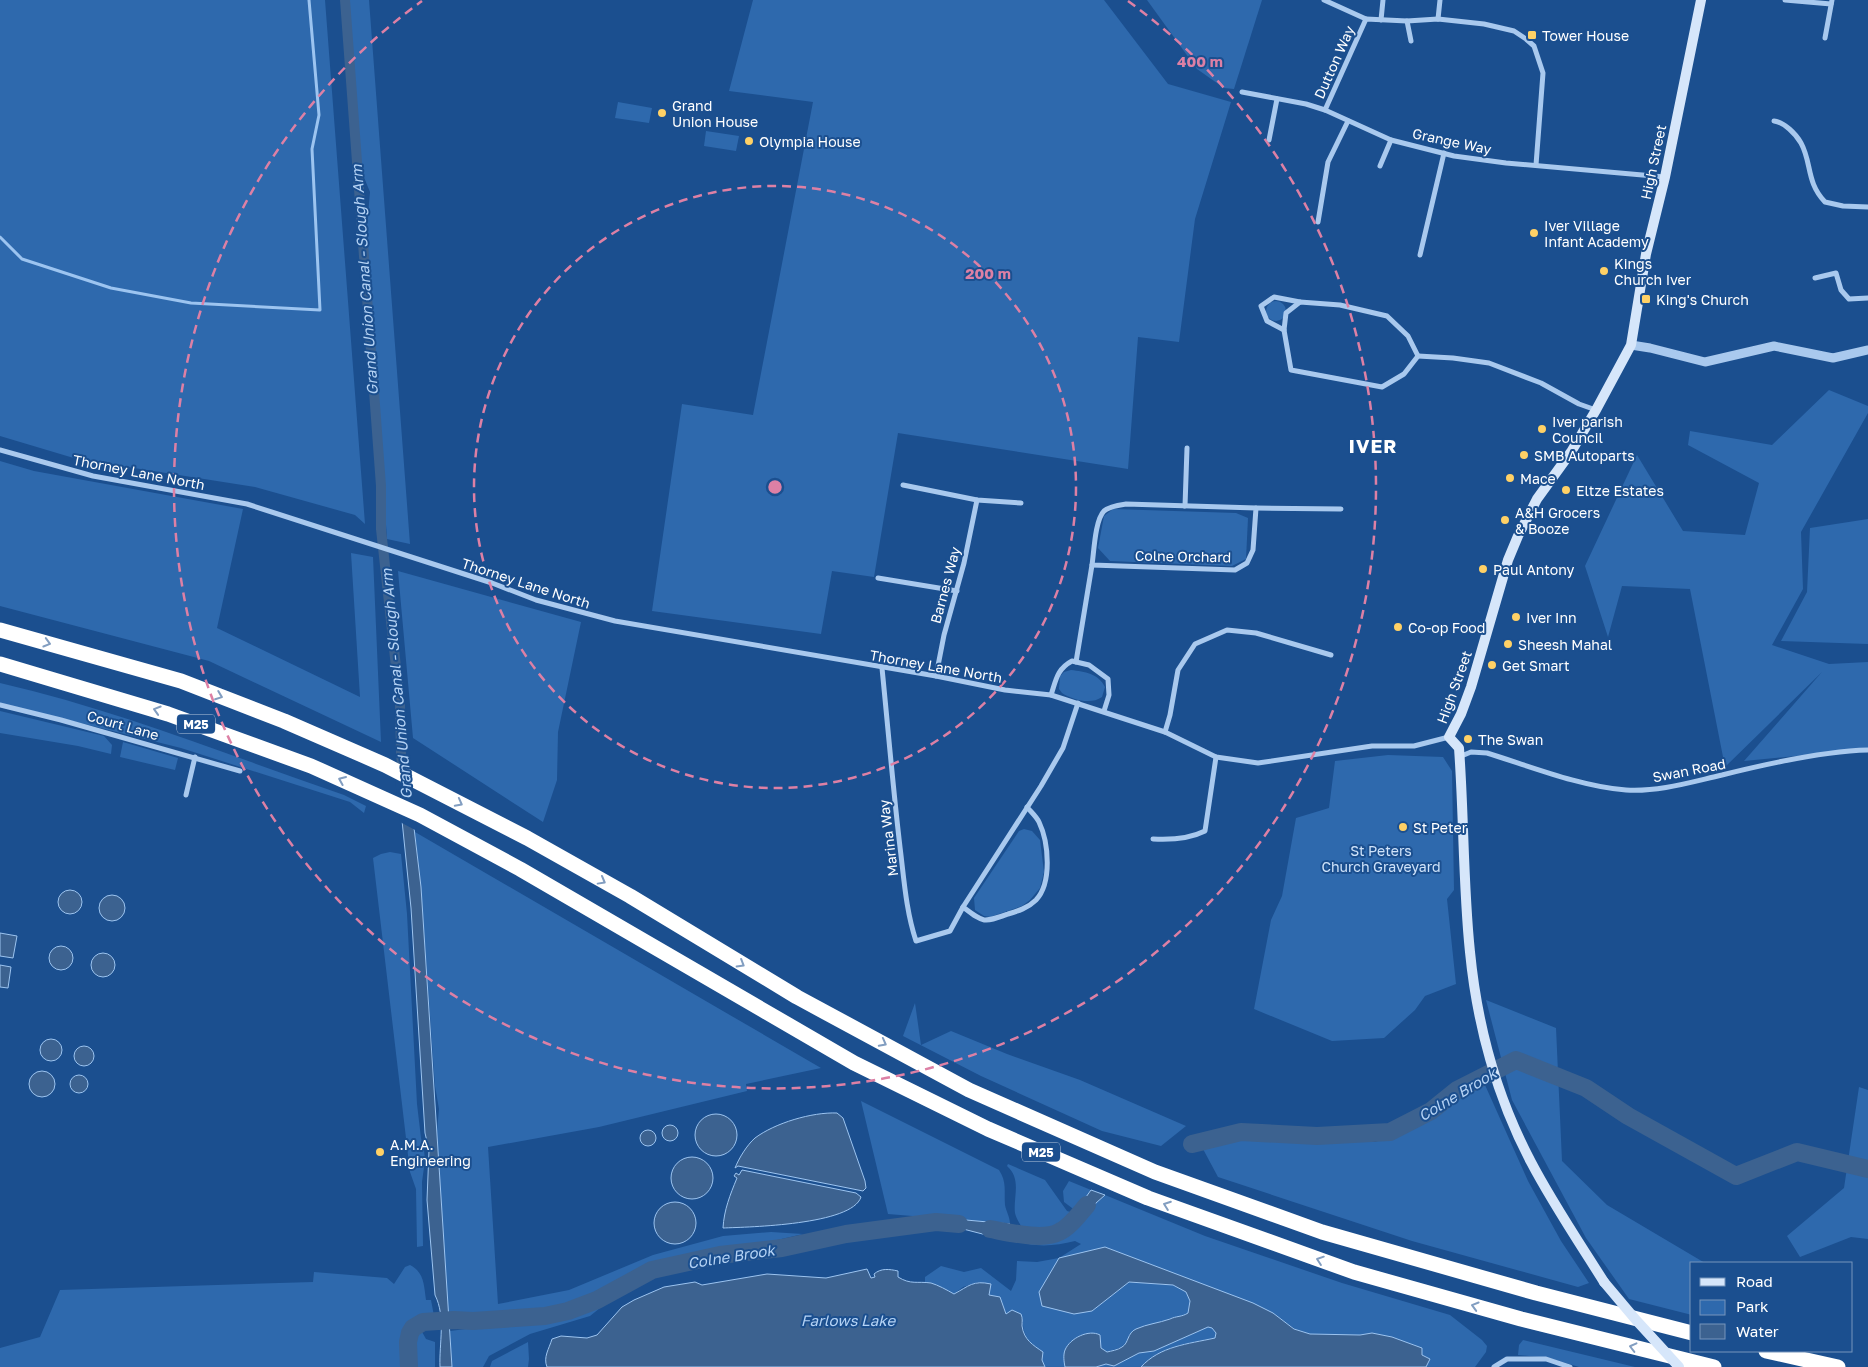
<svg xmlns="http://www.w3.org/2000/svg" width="1868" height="1367" font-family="'Golos Text',sans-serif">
  <rect width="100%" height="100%" fill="#1b4f8f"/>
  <g fill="#2e69ad">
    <polygon points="0,0 325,0 365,524 355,515 255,487 77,459 0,436"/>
    <polygon points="349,0 369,0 410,544 387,539 366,238 370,192 361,170"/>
    <polygon points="753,0 1104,0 1168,84 1231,102 1195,219 1179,342 1138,337 1128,469 898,433 874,577 832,571 821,634 652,611 682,404 753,415 813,102 729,91"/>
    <polygon points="1147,0 1262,0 1234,89 1224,88 1197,69"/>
    <polygon points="618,102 652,108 649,123 615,118"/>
    <polygon points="706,131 739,136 736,151 704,146"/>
    <circle cx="1276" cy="311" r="10"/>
    <polygon points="1829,390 1868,406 1868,413 1801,532 1803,589 1772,645 1829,664 1868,662 1868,749 1744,761 1822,672 1725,767 1690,589 1622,586 1608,637 1585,566 1637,455 1683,531 1745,535 1759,483 1688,445 1690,431 1772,445"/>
    <polygon points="0,461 34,471 243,509 217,628 360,697 351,553 373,557 381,742 209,661 0,606"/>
    <polygon points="1113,509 1236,513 1248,518 1246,559 1232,566 1110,561 1098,548 1104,516"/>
    <polygon points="1868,519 1868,644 1781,641 1807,592 1810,528"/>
    <polygon points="398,571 581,622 558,732 557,780 543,822 413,738"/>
    <path d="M1071,670C1085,672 1098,673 1105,687L1102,697C1091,705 1073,700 1062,693L1059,689L1060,676L1064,672Z"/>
    <path d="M0,683C118,710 230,756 344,795L366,806L364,813L350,802L181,748L0,703Z"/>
    <polygon points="0,711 104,736 112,745 111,754 78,746 0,733"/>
    <polygon points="123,742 178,758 175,770 120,757"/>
    <polygon points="1388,755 1443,757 1452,771 1454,890 1447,899 1456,984 1425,996 1415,1010 1384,1038 1332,1041 1254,1009 1271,920 1282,896 1296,818 1329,808 1335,761"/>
    <polygon points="1024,829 1032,831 1040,840 1044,872 1040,888 1030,900 1022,906 990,917 984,916 975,910 974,898 1019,831"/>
    <polygon points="415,832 821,1068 746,1084 747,1091 599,1127 488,1147 498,1304 569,1290 653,1255 723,1236 771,1232 803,1234 652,1269 595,1299 567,1310 546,1315 509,1318 448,1314 437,1131 439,1109 435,1086 421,887"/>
    <polygon points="390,852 401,854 407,914 417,1104 421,1138 424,1150 425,1160 422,1182 423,1246 417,1247 416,1189 410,1172 373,858 381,854"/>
    <polygon points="1486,1000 1556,1028 1562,1161 1607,1205 1705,1263 1692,1263 1692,1315 1629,1299 1586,1238 1512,1100"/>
    <polygon points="915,1003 921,1045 951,1031 1007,1054 1080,1080 1186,1126 1161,1146 1102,1131 981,1076 903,1036"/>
    <polygon points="1485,1085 1528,1181 1561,1241 1589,1283 1578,1287 1412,1241 1218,1177 1203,1149 1223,1138 1296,1137 1375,1142 1418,1127 1459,1094"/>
    <polygon points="1859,1087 1868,1090 1868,1239 1851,1237 1800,1257 1787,1236 1844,1188"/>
    <path d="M861,1101L999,1170C1007,1182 1004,1191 1005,1205C1006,1211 1010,1217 1010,1224L888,1214Z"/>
    <path d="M1008,1164L1045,1180L1067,1211L1074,1213C1059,1229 1044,1232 1022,1228C1020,1224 1016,1218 1015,1213C1013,1197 1022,1179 1007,1166Z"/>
    <polygon points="1069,1181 1091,1190 1076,1211 1064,1202 1063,1191"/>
    <path d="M1105,1195L1205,1236L1342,1283L1450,1315L1482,1340L1487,1346L1486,1352L1475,1367H1426L1430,1359L1422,1355L1415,1345L1372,1333L1360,1335L1310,1334L1295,1329L1273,1313L1105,1247L1092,1311L1129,1282L1173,1285L1186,1292L1190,1301L1188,1313L1184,1316L1171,1318L1130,1334C1125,1348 1120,1348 1106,1352L1101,1348L1100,1341L1064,1359L1065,1367H1045C1037,1350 1021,1339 1023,1318L1010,1313L1006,1314L1002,1302L989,1295L978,1282L963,1287L954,1294L931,1283L925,1284V1277L941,1266L964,1272L981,1268L1011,1291L1016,1280L1017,1261L1037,1262L1059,1258L1081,1244L1075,1241C1059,1245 1044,1247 1028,1244L1027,1241L1051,1240L1060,1237L1076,1229L1096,1203Z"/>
    <path d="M410,1265C424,1272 424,1285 426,1300H431L434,1316L416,1319C403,1335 405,1347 407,1367H0V1348L40,1337L60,1290L313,1282L314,1272L387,1278L394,1284L405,1267Z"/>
    <polygon points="599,1303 600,1308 590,1316 530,1334 489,1356 483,1367 452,1367 450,1331 542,1319 572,1312"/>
    <path d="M1208,1327L1212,1328L1216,1333L1215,1338C1188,1343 1160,1346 1141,1367H1096L1106,1364L1114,1366L1139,1353L1154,1351Z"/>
    <path d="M417,1328L421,1330L426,1339L435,1342V1367H413C410,1350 408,1344 417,1328Z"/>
    <polygon points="1523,1340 1635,1367 1579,1367 1549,1358 1518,1355 1519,1345"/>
    <polygon points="528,1342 529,1359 528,1367 490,1367 492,1361"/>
  </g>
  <g fill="#3c6290" stroke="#9cc4f0">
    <path d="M397,772L408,777L421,887L452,1367H440C439,1343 446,1317 435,1295L427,1200L429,1150L425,1133L411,908Z"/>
    <circle cx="70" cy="902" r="12"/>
    <circle cx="112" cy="908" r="13"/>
    <polygon points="0,933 17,936 13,958 0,956"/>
    <circle cx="61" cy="958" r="12"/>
    <circle cx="103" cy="965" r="12"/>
    <polygon points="0,965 11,967 8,988 0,987"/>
    <circle cx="51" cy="1050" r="11"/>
    <circle cx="84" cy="1056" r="10"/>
    <circle cx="42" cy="1084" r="13"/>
    <circle cx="79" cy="1084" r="9"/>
    <path d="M837,1113L843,1118L865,1181L866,1188L863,1191L738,1166L735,1168C739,1158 747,1145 755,1138C775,1123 812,1112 837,1113Z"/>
    <circle cx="716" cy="1135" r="21"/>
    <circle cx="670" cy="1133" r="8"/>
    <circle cx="648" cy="1138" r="8"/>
    <circle cx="692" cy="1178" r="21"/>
    <path d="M742,1170L856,1193L861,1197C852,1225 749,1227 723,1228C724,1210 730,1195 737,1178L734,1176L736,1173L739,1175Z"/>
    <polygon points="1091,1190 1105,1195 1096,1203 1087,1215 1076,1211"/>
    <circle cx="675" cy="1223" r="21"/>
    <path d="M1074,1213L1085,1217C1070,1239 1052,1240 1027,1241L1022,1228C1044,1232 1059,1229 1074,1213Z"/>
    <polygon points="955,1219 1010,1224 1016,1240 998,1238 936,1222"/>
    <path d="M1105,1247L1253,1303L1273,1313L1294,1329L1310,1334L1360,1335L1372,1333L1392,1337L1422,1348V1355L1430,1359L1426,1367H1141C1160,1346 1188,1344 1215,1338L1216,1333L1212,1328L1208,1327L1154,1351L1139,1353L1114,1366L1106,1364L1096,1367H1065C1064,1362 1063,1355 1065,1350C1070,1338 1089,1329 1100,1335L1101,1348L1107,1352C1111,1351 1118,1350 1122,1347C1129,1343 1127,1333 1136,1329C1147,1324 1159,1323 1170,1319C1176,1316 1182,1317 1188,1313L1190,1301L1186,1292L1173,1285L1129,1282L1092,1311L1074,1314L1042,1306L1039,1292L1059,1258Z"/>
    <path d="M867,1269L871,1278L875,1277L874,1274C881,1268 889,1269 898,1271V1277C911,1285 917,1281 931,1283C938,1285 947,1290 954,1294C969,1286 973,1280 991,1284L989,1295L1000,1297L1006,1314L1012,1310L1021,1314C1023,1319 1022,1321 1022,1326C1024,1340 1033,1345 1043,1352L1042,1360L1045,1367H547C543,1357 549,1349 552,1339L561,1336L587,1338L597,1335L622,1307L634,1300L664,1287L695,1282L702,1285L767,1274L826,1278Z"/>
  </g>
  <polygon fill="#1b4f8f" points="394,772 410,777 417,831 400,822"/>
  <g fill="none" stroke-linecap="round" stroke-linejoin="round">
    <polyline stroke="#9cc4f0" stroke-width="3" points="0,237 22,259 111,288 191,303 320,310 312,149 319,115 309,0"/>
    <polyline stroke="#3c6290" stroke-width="10" points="345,0 381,486 381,529 400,704 401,755 404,779"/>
    <g stroke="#3c6290" stroke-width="18">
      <polyline points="1192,1144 1241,1132 1317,1136 1390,1132 1431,1111 1457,1090 1516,1060 1586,1088 1628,1116 1736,1176 1797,1152 1868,1169"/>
      <path d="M990,1229C1007,1232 1043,1241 1059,1232C1070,1227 1079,1214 1087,1205"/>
      <polyline points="409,1367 408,1342 410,1333 413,1328 423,1322 454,1320 473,1321 545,1316 568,1311 597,1300 652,1270 720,1255 782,1248 846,1234 936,1222 959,1224"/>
    </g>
    <g stroke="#a9c9ee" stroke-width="5">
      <polyline points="1324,0 1366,19"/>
      <polyline points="1785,0 1831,4"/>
      <polyline points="1438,19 1440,0"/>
      <polyline points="1381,20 1383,0"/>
      <polyline points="1407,21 1411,41"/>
      <polyline points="1825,38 1832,0"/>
      <polyline points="1242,92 1306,104 1325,110 1391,140 1454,156 1506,163 1665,177"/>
      <polyline points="1325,110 1366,19 1407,21 1438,19 1484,24 1514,31 1526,39 1534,46 1543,73 1536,165"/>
      <path d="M1774,121C1784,122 1796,134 1801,143C1812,163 1806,182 1825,202L1843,206L1868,207"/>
      <polyline points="1269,140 1277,99"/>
      <polyline points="1380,166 1391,140"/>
      <polyline points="1318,222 1328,162 1348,121"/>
      <polyline points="1420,255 1444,153"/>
      <polyline points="1815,278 1836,273 1841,290 1849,299 1868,298"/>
      <polygon points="1300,302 1340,305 1387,316 1408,336 1418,356 1404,374 1382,387 1291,370 1284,330 1286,313"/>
      <polyline points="1284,330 1267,321 1261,306 1274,297 1300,302"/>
      <polyline points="1418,356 1453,358 1489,363 1541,383 1579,404 1596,410"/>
      <polyline points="0,450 93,476 247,504 492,583 536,600 615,621 936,676 1005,690 1051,695 1165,732 1216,757 1258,763 1372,746 1414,746 1449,737"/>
      <polyline points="903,485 977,500 1021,503"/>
      <path d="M1126,504L1256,508L1253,550L1247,563L1235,570L1092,565C1094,552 1095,520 1104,511C1110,506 1119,505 1126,504Z"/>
      <polyline points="1185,506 1187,448"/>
      <polyline points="1256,508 1341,509"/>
      <polyline points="878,578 957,591"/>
      <polyline points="1076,662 1092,565"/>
      <path d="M882,668C888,728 893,788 900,847C904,879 906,911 916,941L950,931L963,907L1041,786L1063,748L1078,703"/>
      <polyline points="936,676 944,635 964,563 977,500"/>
      <path d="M1051,695C1056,680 1057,669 1072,661L1089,665L1108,679L1109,695L1104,711"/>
      <polyline points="0,705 61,720 240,771"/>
      <polyline points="1165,732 1170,715 1178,670 1195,644 1227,630 1256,633 1331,655"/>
      <path d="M1459,757L1471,752L1487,753C1529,766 1582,787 1626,790C1659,792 1691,782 1722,775C1766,764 1823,751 1868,750"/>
      <polyline points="186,795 195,757"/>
      <path d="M1153,839C1171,840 1189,839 1205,831L1216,757"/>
      <path d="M963,907C984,923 983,923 1008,914C1018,911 1028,908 1036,900C1052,883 1049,843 1039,822C1036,816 1031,812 1027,807"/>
      <polyline points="1494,1367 1507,1359 1546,1359 1570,1367"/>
    </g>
    <polyline stroke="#a9c9ee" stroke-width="9" points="1631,345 1650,348 1705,362 1774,346 1833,358 1868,350"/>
    <path stroke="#d6e6fa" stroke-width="10" d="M1604,1282C1579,1242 1553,1204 1531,1162C1497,1098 1477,1024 1470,952C1463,885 1464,816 1459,748L1449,737L1461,714L1471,687L1508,560L1518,536L1537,499L1571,452L1596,410L1631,345L1646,254L1665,177L1701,0"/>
    <g stroke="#fff" stroke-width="15">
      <polyline points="0,630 181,681 284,721 385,765 527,838 630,896 797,997 969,1090 1155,1172 1322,1232 1536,1293 1692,1333"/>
      <polyline points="0,664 168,714 311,766 420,815 520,869 854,1063 988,1129 1148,1198 1354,1272 1521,1319 1714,1367"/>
      <polyline points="1766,1351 1838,1367"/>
    </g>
    <polyline stroke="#d6e6fa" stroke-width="10" points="1604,1282 1636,1320 1679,1367"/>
  </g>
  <defs><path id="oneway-chevron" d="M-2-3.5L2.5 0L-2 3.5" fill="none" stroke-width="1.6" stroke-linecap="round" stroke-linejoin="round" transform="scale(1.25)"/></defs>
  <g stroke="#829ec1">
    <use href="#oneway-chevron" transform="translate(47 643) rotate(16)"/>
    <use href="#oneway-chevron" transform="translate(219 696) rotate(21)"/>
    <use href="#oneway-chevron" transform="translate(157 710) rotate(-163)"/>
    <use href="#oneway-chevron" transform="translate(342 780) rotate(-157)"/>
    <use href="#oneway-chevron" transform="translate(459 803) rotate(28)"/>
    <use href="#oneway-chevron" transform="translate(602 881) rotate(29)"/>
    <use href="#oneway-chevron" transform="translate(741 964) rotate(31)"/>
    <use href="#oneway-chevron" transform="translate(883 1043) rotate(28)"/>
    <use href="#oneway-chevron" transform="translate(1167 1205) rotate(-160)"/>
    <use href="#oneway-chevron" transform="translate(1320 1260) rotate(-161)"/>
    <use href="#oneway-chevron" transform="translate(1475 1306) rotate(-164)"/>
    <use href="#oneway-chevron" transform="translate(1633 1347) rotate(-166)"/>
  </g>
  <g fill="none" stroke="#dd80a5" stroke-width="2.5" stroke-dasharray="9 6">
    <circle cx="775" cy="487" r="301"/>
    <path d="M1128 1A601 601 0 1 1 422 1"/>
  </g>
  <g fill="#ffd166" stroke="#1b4f8f" stroke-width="2">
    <rect x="1527" y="30" width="10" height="10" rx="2.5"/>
    <circle cx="662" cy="113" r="5"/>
    <circle cx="749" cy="141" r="5"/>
    <circle cx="1534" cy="233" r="5"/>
    <circle cx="1604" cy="271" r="5"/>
    <rect x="1641" y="294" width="10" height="10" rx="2.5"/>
    <circle cx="1542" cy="429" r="5"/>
    <circle cx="1524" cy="455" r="5"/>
    <circle cx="1510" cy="478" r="5"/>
    <circle cx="1566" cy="490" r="5"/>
    <circle cx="1505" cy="520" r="5"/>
    <circle cx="1483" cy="569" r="5"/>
    <circle cx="1516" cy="617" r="5"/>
    <circle cx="1398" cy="627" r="5"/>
    <circle cx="1508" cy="644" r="5"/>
    <circle cx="1492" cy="665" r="5"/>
    <circle cx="1468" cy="739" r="5"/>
    <circle cx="1403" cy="827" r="5"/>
    <circle cx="380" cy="1152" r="5"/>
  </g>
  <g text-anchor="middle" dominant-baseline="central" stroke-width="4" stroke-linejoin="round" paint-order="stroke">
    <g fill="#1b4f8f" stroke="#bbcadd" stroke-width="1">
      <rect x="177" y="714.5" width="38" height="19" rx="4"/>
      <rect x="1022" y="1142.5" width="38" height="19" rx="4"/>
    </g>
    <g font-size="12" font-weight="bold" fill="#fff">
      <text x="196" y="724">M25</text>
      <text x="1041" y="1152">M25</text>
    </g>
    <g font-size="14" fill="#fff" stroke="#1b4f8f" text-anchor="start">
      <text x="1542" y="35">Tower House</text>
      <text x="672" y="105">Grand<tspan x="672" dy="16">Union House</tspan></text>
      <text x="759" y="141">Olympia House</text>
      <text x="1544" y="225">Iver Village<tspan x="1544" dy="16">Infant Academy</tspan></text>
      <text x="1614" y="263">Kings<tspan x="1614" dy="16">Church Iver</tspan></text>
      <text x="1656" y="299">King's Church</text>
      <text x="1552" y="421">Iver parish<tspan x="1552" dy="16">Council</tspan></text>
      <text x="1534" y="455">SMB Autoparts</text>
      <text x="1520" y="478">Mace</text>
      <text x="1576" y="490">Eltze Estates</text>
      <text x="1515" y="512">A&amp;H Grocers<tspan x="1515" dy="16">&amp; Booze</tspan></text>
      <text x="1493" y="569">Paul Antony</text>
      <text x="1526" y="617">Iver Inn</text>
      <text x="1408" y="627">Co-op Food</text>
      <text x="1518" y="644">Sheesh Mahal</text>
      <text x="1502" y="665">Get Smart</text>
      <text x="1478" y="739">The Swan</text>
      <text x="1413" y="827">St Peter</text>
      <text x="390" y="1144">A.M.A.<tspan x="390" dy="16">Engineering</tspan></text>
    </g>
    <g font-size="14" fill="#fff" stroke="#1b4f8f">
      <text transform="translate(1334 62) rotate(-66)">Dutton Way</text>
      <text transform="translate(1452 141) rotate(12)">Grange Way</text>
      <text transform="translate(1653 162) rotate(-78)">High Street</text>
      <text transform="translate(139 472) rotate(11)">Thorney Lane North</text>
      <text transform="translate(1183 556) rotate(1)">Colne Orchard</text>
      <text transform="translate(526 583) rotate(18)">Thorney Lane North</text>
      <text transform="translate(945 585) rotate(-75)">Barnes Way</text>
      <text transform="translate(936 666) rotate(10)">Thorney Lane North</text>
      <text transform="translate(1454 687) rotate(-70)">High Street</text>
      <text transform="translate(123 725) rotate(16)">Court Lane</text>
      <text transform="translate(1689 770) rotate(-11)">Swan Road</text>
      <text transform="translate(888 838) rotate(-97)">Marina Way</text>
    </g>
    <g font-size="14" fill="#cfe3fa" stroke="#1b4f8f">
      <text x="1381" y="850">St Peters<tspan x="1381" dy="16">Church Graveyard</tspan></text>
    </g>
    <g font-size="15" font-style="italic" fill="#b5d3f5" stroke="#1b4f8f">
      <text transform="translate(364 280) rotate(-94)">Grand Union Canal - Slough Arm</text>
      <text transform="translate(396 684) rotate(-95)">Grand Union Canal - Slough Arm</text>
      <text transform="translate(1457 1094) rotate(-31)">Colne Brook</text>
      <text transform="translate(731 1256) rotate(-9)">Colne Brook</text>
      <text x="848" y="1320">Farlows Lake</text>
    </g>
    <g font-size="19" font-weight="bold" letter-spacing="1" fill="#fff" stroke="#1b4f8f">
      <text x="1373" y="445">IVER</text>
    </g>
  </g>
  <circle cx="775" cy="487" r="8" fill="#dd80a5" stroke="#1b4f8f" stroke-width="2.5"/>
  <g font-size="15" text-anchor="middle" font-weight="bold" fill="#dd80a5" stroke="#1b4f8f" stroke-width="4" stroke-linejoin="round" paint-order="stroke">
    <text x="1200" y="67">400 m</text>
    <text x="988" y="279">200 m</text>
  </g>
  <rect x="1690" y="1262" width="162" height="90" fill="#1b4f8f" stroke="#7695bc"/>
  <rect x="1700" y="1278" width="25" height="8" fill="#d6e6fa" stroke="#7695bc"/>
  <text x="1736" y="1287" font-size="15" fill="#ffffff">Road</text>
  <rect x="1700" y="1300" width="25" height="15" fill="#2e69ad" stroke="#7695bc"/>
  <text x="1736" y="1312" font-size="15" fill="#ffffff">Park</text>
  <rect x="1700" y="1324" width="25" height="15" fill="#3c6290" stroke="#7695bc"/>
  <text x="1736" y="1337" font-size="15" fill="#ffffff">Water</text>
</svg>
